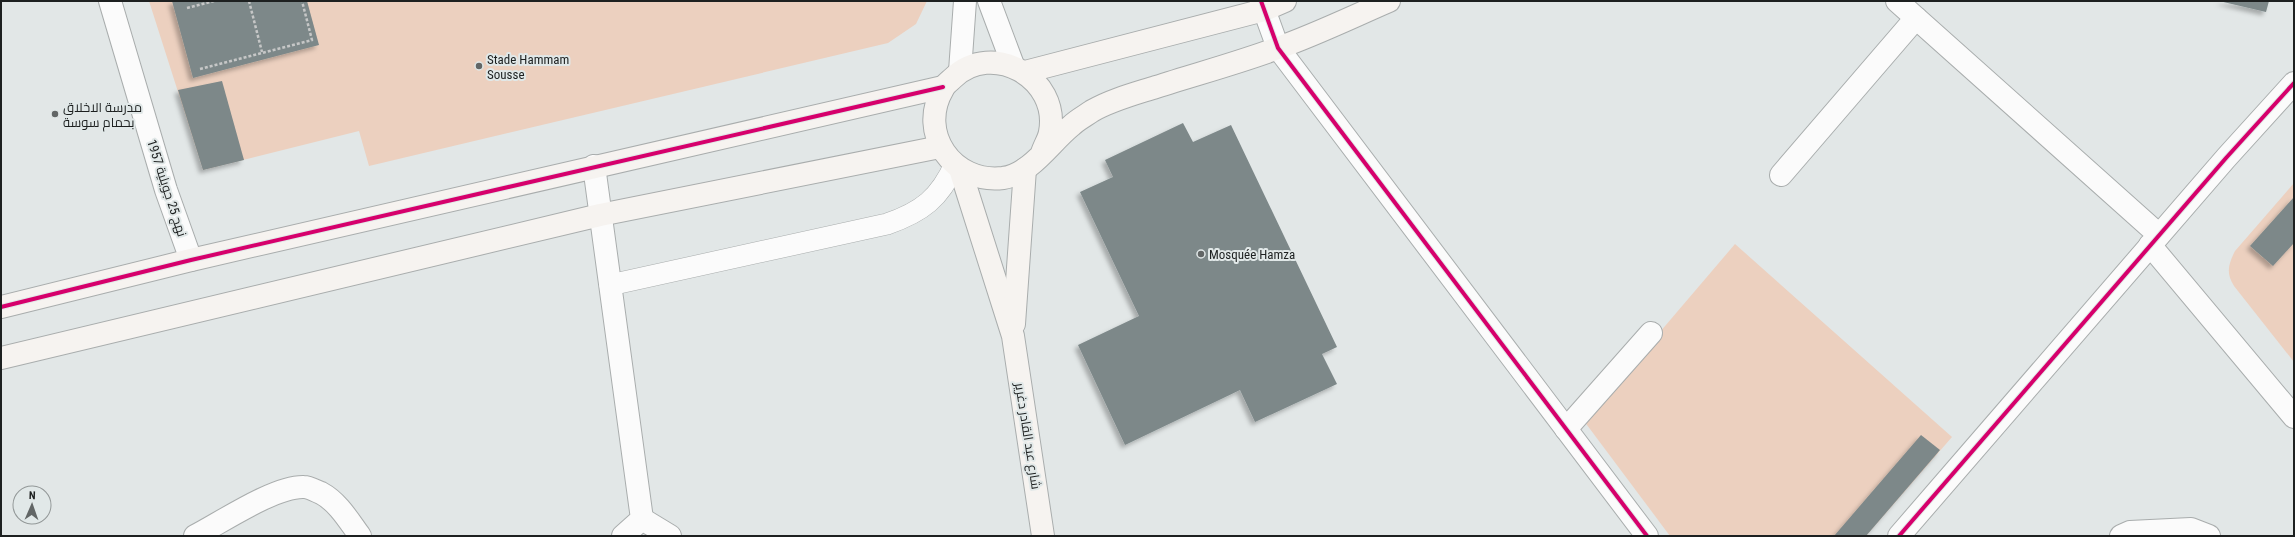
<svg xmlns="http://www.w3.org/2000/svg" width="2295" height="537" font-family="'Roboto Condensed',Cairo,sans-serif">
  <defs>
    <filter id="shadow"><feDropShadow dx="-3.5" dy="3.5" stdDeviation="2" flood-color="#0004"/></filter>
  </defs>
  <rect width="100%" height="100%" fill="#e2e7e7"/>
  <g fill="#ecd0bf">
    <polygon points="149,1 927,1 916,24 888,43 369,166 359,131 203,170"/>
    <path d="M2294,183V362L2234,286C2226,273 2228,265 2235,251Z"/>
    <polygon points="1735,244 1952,437 1866,536 1670,536 1584,421"/>
  </g>
  <g fill="#7d8889" filter="url(#shadow)">
    <polygon points="172,1 307,1 319,45 193,78"/>
    <polygon points="2219,1 2269,1 2266,12"/>
    <polygon points="222,81 244,160 203,170 178,90"/>
    <polygon points="1183,123 1193,142 1231,125 1337,347 1322,354 1337,384 1255,422 1240,390 1125,445 1078,345 1139,316 1080,192 1113,177 1105,160"/>
    <polygon points="2294,197 2294,243 2273,266 2250,246"/>
    <polygon points="1921,435 1940,450 1866,536 1834,536"/>
  </g>
  <g fill="none" stroke-linecap="round" stroke-linejoin="round">
    <defs>
      <path id="lane" d="M610,285L887,224C922,212 940,198 955,164"/>
      <g id="street">
        <polyline points="110,1 166,190 191,260"/>
        <polyline points="989,1 1013,65"/>
        <polyline points="1261,1 1278,48 1647,536"/>
        <polyline points="1897,1 2159,235"/>
        <polyline points="960,71 965,1"/>
        <polyline points="594,166 642,519 623,536"/>
        <polyline points="1781,175 1916,18"/>
        <polyline points="2150,245 2294,417"/>
        <polyline points="1566,429 1651,333"/>
        <polyline points="642,519 670,536"/>
        <path d="M195,536C222,522 275,486 304,487C309,487 316,491 321,493C338,502 349,521 360,536"/>
        <polyline points="1899,536 2226,158 2294,83"/>
        <polyline points="2121,536 2130,532 2191,529 2209,536"/>
      </g>
      <g id="secondary">
        <polyline points="1025,72 1264,10 1285,1"/>
        <path d="M1042,153C1044,146 1049,139 1050,132C1060,78 992,40 953,78C950,81 945,84 943,89C917,133 953,184 1003,178C1031,174 1050,143 1071,126C1077,120 1085,116 1092,111C1111,100 1134,94 1156,87C1196,74 1238,63 1278,48C1315,35 1352,17 1389,1"/>
        <polyline points="960,169 1013,336 1043,536"/>
        <polyline points="1,307 191,260 943,87"/>
        <polyline points="1014,324 1025,169"/>
        <polyline points="1,358 600,215 940,147"/>
      </g>
    </defs>
    <use href="#lane" stroke="#a9adad" stroke-width="22"/>
    <use href="#street" stroke="#a9adad" stroke-width="24"/>
    <use href="#secondary" stroke="#a9adad" stroke-width="24"/>
    <g stroke="#c6c7c7" stroke-width="2.5" stroke-dasharray="3 2" stroke-linecap="butt">
      <polyline points="249,1 262,52"/>
      <polyline points="187,8 214,1"/>
      <polyline points="200,69 312,40 302,1"/>
    </g>
    <use href="#lane" stroke="#fbfbfb" stroke-width="21"/>
    <use href="#street" stroke="#fbfbfb" stroke-width="22"/>
    <use href="#secondary" stroke="#f6f3f0" stroke-width="22"/>
    <defs>
      <g id="cycleway">
        <polyline points="1261,1 1278,48 1647,536"/>
        <polyline points="1,307 191,260 943,87"/>
        <polyline points="1899,536 2226,158 2294,83"/>
      </g>
    </defs>
    <use href="#cycleway" stroke="#e1e8e8" stroke-width="6"/>
    <use href="#cycleway" stroke="#d6006c" stroke-width="4"/>
  </g>
  <g fill="#626666" stroke="#e1e8e8" stroke-width="1.5">
    <circle cx="479" cy="66" r="4"/>
    <circle cx="55" cy="114" r="4"/>
    <circle cx="1201" cy="254" r="4"/>
  </g>
  <g text-anchor="middle" dominant-baseline="central" stroke-width="4" stroke-linejoin="round" paint-order="stroke">
    <g font-size="13" fill="#1d2020" stroke="#e1e8e8" text-anchor="start">
      <text x="487" y="59">Stade Hammam<tspan x="487" dy="15">Sousse</tspan></text>
      <text x="63" y="107">مدرسة الاخلاق<tspan x="63" dy="15">بحمام سوسة</tspan></text>
      <text x="1209" y="254">Mosquée Hamza</text>
    </g>
    <g font-size="13" fill="#1d2020" stroke="#e1e8e8">
      <text transform="translate(167 188) rotate(72)">نهج 25 جويلية 1957</text>
      <text transform="translate(1028 436) rotate(81)">شارع عبد القادر دغرير</text>
    </g>
  </g>
  <rect width="2295" height="537" fill="none" stroke="#1d2020" stroke-width="4"/>
  <g transform="translate(32 505) rotate(2)"><circle r="19" fill="#e1e8e8" stroke="#939898"/>
  <path d="M0-3L7 15L0 10L-7 15Z" fill="#626666"/>
  <text y="-6" font-size="11" font-weight="bold" text-anchor="middle" fill="#1d2020">N</text>
  </g>
</svg>
